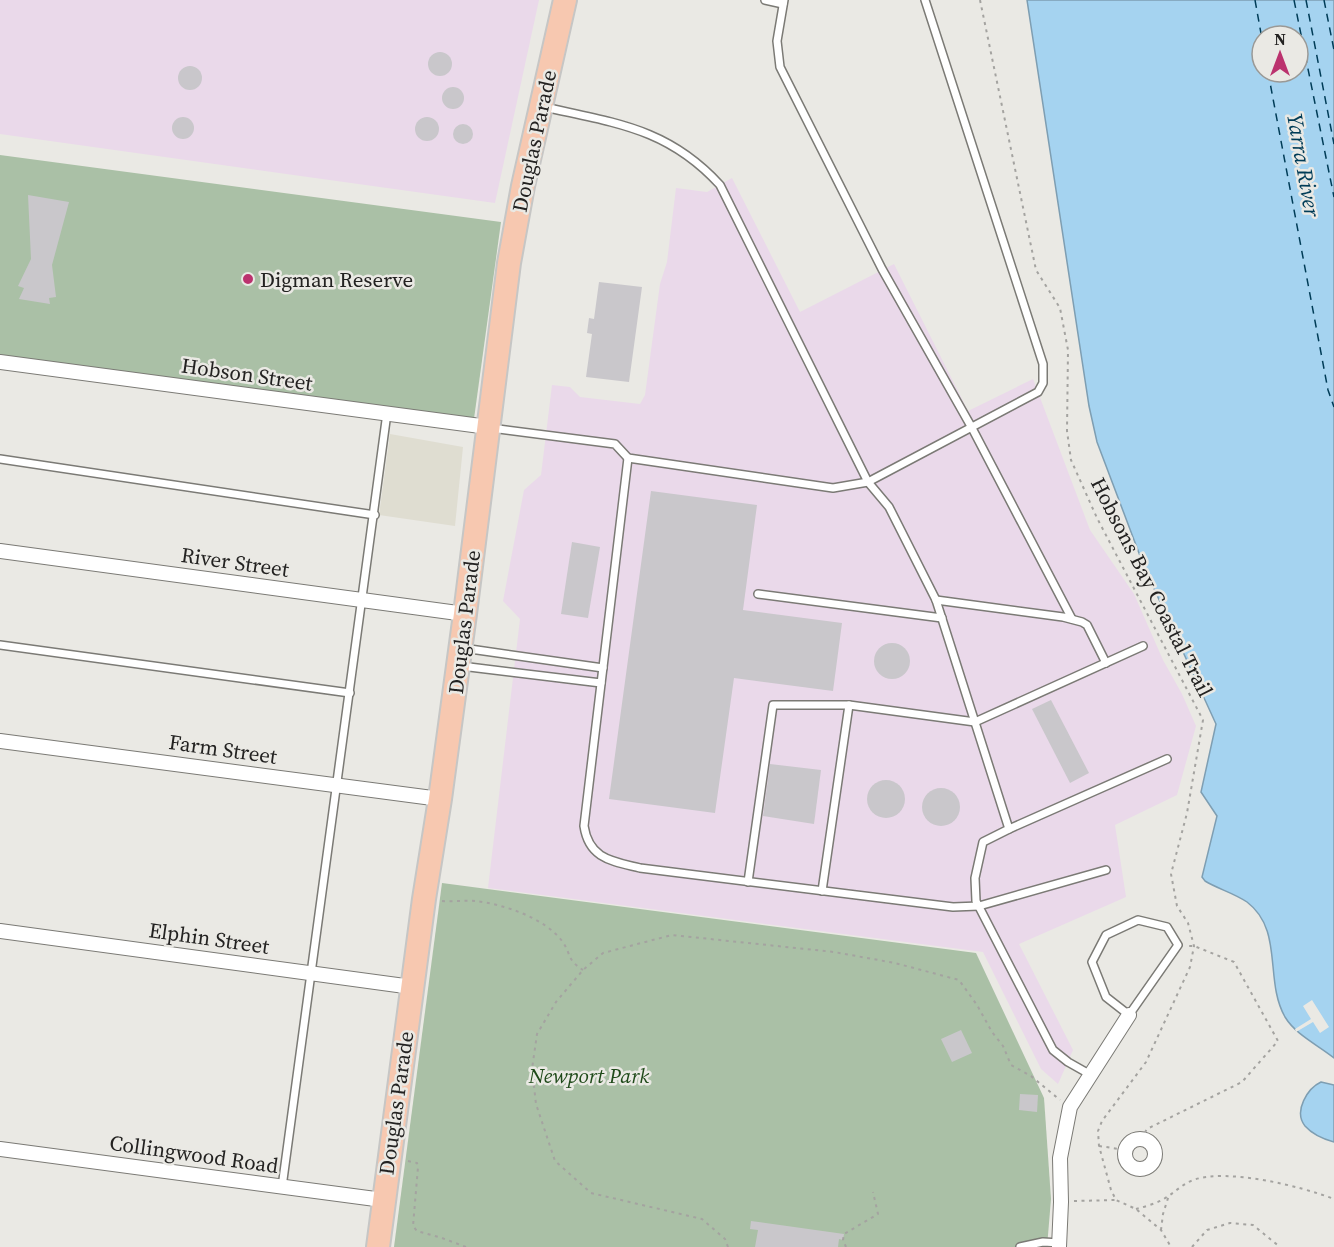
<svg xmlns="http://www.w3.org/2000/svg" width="1334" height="1247" font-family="'Source Serif 4',serif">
  <rect width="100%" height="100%" fill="#eae9e4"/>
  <polygon fill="#dfddd1" points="390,434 463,447 455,526 379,515"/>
  <g fill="#ead9ea">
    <polygon points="0,0 539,0 495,203 0,134"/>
    <polygon points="732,178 800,312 894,264 968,411 1033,379 1090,530 1134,594 1163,660 1182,694 1196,726 1177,795 1115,825 1126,897 1019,944 1073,1050 1058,1084 1041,1069 983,952 488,888 520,619 503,601 524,490 541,475 552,385 570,387 580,397 640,404 645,395 660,284 667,262 676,188 707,192"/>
  </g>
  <g fill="#aac0a6">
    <polygon points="0,155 501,222 473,426 0,362"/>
    <polygon points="442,883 976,953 1044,1098 1051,1199 1047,1247 394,1247"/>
  </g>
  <g fill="#a5d3f0" stroke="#7e9eb2" stroke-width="1.5" fill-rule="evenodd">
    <path d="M1027,0H1334V1058C1318,1045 1296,1035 1285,1017C1264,980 1284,930 1247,902C1234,893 1218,889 1205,881L1202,877L1217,816L1201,792L1216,724L1145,569L1097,442L1089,406ZM1262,36H1298V72H1262Z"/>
    <path d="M1321,1082L1334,1085V1142C1323,1139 1313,1135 1305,1126C1293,1111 1308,1088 1321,1082Z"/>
  </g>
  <polygon fill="#eae9e4" points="1312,1000 1329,1027 1320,1033 1313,1022 1296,1032 1295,1029 1311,1019 1303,1006"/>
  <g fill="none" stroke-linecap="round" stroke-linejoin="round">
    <g stroke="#003c57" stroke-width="1.5" stroke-dasharray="8 6" stroke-linecap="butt">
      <polyline points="1255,0 1262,39"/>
      <polyline points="1294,0 1334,197"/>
      <polyline points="1306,0 1334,144"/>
      <polyline points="1324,0 1334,50"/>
      <polyline points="1268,72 1328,390 1334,407"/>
    </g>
  </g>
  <g fill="#c9c7cb">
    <circle cx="440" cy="64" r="12"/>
    <circle cx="190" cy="78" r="12"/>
    <circle cx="453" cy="98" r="11"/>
    <circle cx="183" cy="128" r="11"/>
    <circle cx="427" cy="129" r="12"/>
    <circle cx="463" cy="134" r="10"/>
    <polygon points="28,195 69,202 52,265 56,297 49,298 50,304 19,299 24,288 18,286 31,259"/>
    <polygon points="599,282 642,287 629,382 586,377 592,334 587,333 589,318 594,319"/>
    <polygon points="651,491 757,505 743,610 842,623 833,691 734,678 715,813 609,799"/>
    <polygon points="572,542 600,547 588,618 561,614"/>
    <circle cx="892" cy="661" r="18"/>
    <polygon points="1051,700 1089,773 1070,783 1032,709"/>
    <polygon points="770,764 821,770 814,824 763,816"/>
    <circle cx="886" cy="799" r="19"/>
    <circle cx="941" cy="807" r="19"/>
    <polygon points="961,1030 972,1053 952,1062 941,1039"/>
    <polygon points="1020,1094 1038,1095 1037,1112 1019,1110"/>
    <polygon points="751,1221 844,1234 843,1240 839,1239 838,1247 755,1247 758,1230 750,1229"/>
  </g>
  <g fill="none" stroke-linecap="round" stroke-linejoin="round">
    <defs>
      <g id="lane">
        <polyline points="765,0 783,4"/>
        <polyline points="784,0 777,41 780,67 882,269 972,428 1072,619"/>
        <path d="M544,107C615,123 668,128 720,185L868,482L889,507L936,600L1009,829L983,842L975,878L976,901L1053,1050L1068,1062L1091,1075"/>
        <polyline points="491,428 615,444 628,458 833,488 868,482 1038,392 1043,383 1043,364 925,0"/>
        <path d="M628,458L584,826C589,859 612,861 640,868L953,907L979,906L1106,870"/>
        <polyline points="0,459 375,515"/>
        <polyline points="758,594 942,618"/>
        <polyline points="936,600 1063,617 1082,622 1087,625 1106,663"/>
        <polyline points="0,645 350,693"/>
        <polyline points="463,648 603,668"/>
        <polyline points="461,666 601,683"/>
        <polyline points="1009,829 1167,759"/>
        <polyline points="748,882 773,705 849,705"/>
        <polyline points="822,891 849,705 975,722 1143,646"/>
        <polygon points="1138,920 1167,927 1178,945 1129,1015 1106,997 1092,962 1106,935"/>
        <polyline points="282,1187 387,413"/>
        <polyline points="1020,1247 1043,1242 1060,1243"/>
      </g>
      <g id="street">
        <polyline points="0,362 488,427"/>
        <polyline points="0,551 465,614"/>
        <polyline points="0,741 440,799"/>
        <polyline points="0,931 412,987"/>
        <circle cx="1140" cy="1154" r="15"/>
        <polyline points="0,1149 383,1200"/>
        <polyline points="1059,1247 1061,1202 1060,1158 1070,1107 1129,1015"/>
      </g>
      <polyline id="primary" points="378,1247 424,899 440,799 465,614 509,263 523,186 565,0"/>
    </defs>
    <use href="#lane" stroke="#7b7a75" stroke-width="10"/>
    <use href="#street" stroke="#7b7a75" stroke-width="16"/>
    <use href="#primary" stroke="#c6c6c5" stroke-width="26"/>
    <g stroke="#a4a3a0" stroke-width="2" stroke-dasharray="3 4.5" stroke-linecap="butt">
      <polyline points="980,0 1036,270 1060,308 1068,350 1067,431 1071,460 1097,518 1203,720 1187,813 1171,874 1177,906 1188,923 1194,946 1190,967 1146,1062 1102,1121 1098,1131 1099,1146 1111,1190 1116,1200 1136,1209 1161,1230 1171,1247"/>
      <path d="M442,901C453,902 464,900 475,901C503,904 545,918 562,941C572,955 566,959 583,970"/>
      <polyline points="1141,1139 1147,1129 1242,1082 1278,1041 1234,962 1194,946 1187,946"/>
      <polyline points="1099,1146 1126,1150"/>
      <polyline points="408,1161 417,1163 418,1167 413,1226 417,1231 442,1238 466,1247"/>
      <polyline points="1074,1201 1116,1200"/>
      <path d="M1136,1209C1144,1207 1154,1204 1162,1200C1173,1194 1181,1185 1193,1180C1228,1168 1300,1186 1334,1199"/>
      <polyline points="1161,1230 1163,1214 1169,1195"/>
      <polyline points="728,1247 725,1239 702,1219 591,1193 555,1161 536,1104 532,1069 537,1034 556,1002 583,970 603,953 672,935 834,952 895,963 959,980 977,1005 992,1032 1003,1046 1011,1065 1031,1076 1060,1100"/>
      <polyline points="846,1247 843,1240 844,1234 878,1214 873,1192"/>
      <polyline points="1192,1247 1207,1230 1230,1223 1253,1225 1280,1247"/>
    </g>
    <use href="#lane" stroke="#fff" stroke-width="7"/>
    <use href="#street" stroke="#fff" stroke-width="14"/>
    <use href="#primary" stroke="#f7c8b0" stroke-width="22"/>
  </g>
  <circle fill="#bb326e" stroke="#eae9e4" stroke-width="2" cx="248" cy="279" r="6"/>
  <g text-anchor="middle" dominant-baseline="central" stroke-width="5" stroke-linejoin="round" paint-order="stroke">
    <g font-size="21" fill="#232221" stroke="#eae9e4">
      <text transform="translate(534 141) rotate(-78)">Douglas Parade</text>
      <text transform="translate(247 374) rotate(8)">Hobson Street</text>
      <text transform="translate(235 562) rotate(8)">River Street</text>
      <text transform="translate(1152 587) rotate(63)">Hobsons Bay Coastal Trail</text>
      <text transform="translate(464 622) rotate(-83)">Douglas Parade</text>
      <text transform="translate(223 749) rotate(8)">Farm Street</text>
      <text transform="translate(209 938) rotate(8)">Elphin Street</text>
      <text transform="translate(396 1103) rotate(-82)">Douglas Parade</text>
      <text transform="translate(194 1154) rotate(8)">Collingwood Road</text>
    </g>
    <g font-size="21" fill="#232221" stroke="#eae9e4" text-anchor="start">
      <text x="260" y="279">Digman Reserve</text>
    </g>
    <g font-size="21" font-style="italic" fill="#1f4a19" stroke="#eae9e4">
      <text x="589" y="1075">Newport Park</text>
    </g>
    <g font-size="22" font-style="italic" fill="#003c57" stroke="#eae9e4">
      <text transform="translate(1304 165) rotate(80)">Yarra River</text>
    </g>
  </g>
  <g transform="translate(1280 54)"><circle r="28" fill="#eae9e4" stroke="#9a9996" stroke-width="1.5"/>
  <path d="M0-4.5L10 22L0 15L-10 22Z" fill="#bb326e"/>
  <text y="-9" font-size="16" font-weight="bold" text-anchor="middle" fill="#232221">N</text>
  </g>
</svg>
